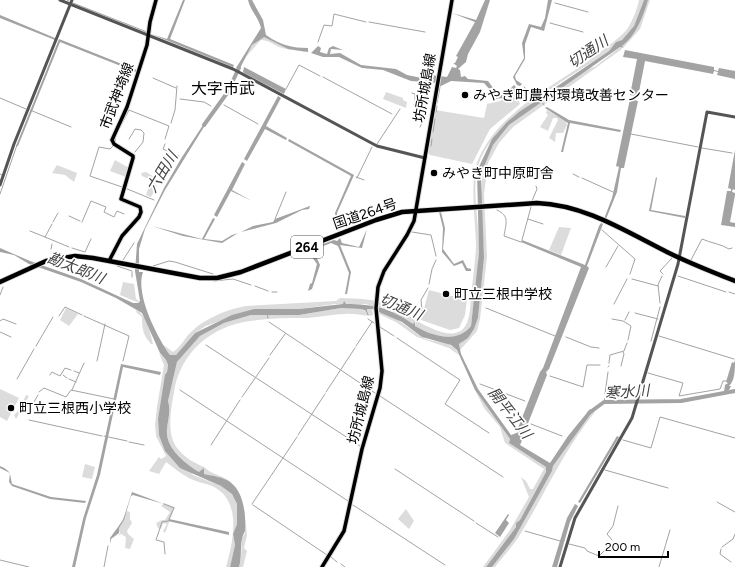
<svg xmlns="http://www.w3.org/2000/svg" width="735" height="567" font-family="Figtree,'Noto Sans JP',sans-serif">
  <rect width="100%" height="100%" fill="#fff"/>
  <g fill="#dcdcdc">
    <path d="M639,0H644L634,26L622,40L616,42L609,51C571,77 485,123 477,171C472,198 480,226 479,253C478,277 474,302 471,326C457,344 432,336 415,326L416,322L413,324L390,310L365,304H335L299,309H254L206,326L195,333L176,355H170L162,344L173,352C181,347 185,337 192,331C206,318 228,309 246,306L336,301L340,298C356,299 373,298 388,305C404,311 445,344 462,330C471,322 470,306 471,295C473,279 475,263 476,247C476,224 469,180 478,160C500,109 556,86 598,54C608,46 620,38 628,28C633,19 637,10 639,0Z"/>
    <polygon points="648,0 650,0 640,29 623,48 621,46 627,42"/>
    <path d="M261,37H264L288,49L304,50L305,52C296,50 288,50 279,47C273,44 268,40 261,40L244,59L252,45Z"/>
    <polygon points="620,47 622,49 513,127 499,143 488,163 484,194 487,257 480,319 477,331 460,350 459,344 468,338 474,329 478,318 484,258 481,199 483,167 493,145 509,125 586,70 596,66"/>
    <polygon points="386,92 403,98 403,100 407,102 406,108 383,99"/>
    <polygon points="515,93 520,104 490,129 472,164 430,155 428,152 435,110 484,118 487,104 500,101"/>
    <polygon points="547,110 566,121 567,125 563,133 556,133 555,142 549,138 558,120 557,118 553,118 548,131 540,127 548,115 546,113"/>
    <polygon points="115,160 129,168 126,177 110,171"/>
    <polygon points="57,165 77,173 74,182 65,175 52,173"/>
    <polygon points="146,172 156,178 156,185 157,186 151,197 146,195 151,180 142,176 141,173"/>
    <polygon points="559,227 571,228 561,255 549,250"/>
    <polygon points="123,282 134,284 136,299 139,301 137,302 120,295"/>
    <polygon points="429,290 467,300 465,315 459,328 450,330 421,320"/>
    <polygon points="66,308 78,314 69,326 60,320"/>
    <path d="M341,308L361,309L365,311L367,308L372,309L373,315C366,317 354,313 346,314C333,314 320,317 307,318C288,318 269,318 250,321C211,326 180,353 174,392C171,409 166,433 177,448C185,458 193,462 204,467C206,468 208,471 211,472C219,476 225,477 232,483L223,479L204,474L203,469L199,473C186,463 165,448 167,429C168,419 171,411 168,401L177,362L200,336L224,323L251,315H299Z"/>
    <path d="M137,310C148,318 150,332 153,344H151C143,335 142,329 142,317L136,312Z"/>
    <path d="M380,312C397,317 408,328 422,337C434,344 453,339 459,355L449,348L417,337L396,322L379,314Z"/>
    <path d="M159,353L166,360L168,365L158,419L159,435L193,475L221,486L232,494L237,504V524L233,534L235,545L230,567H226C233,542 243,500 212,486C205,483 196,482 189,478C181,474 173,467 166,462L159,474L149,471L159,457L161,459L166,456L156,436L155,425L157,407L164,365Z"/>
    <polygon points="0,389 19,398 7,421 0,417"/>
    <polygon points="475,390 510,439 509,443 546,467 546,472 520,520 516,523 516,527 486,567 483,567 510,530 529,497 521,477 526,481 530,489 533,489 544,469 505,443 500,427 484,408"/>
    <polygon points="26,395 29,396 16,419 14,415 20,409 18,406 23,401"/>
    <path d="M593,411L595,412C563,451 544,496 518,538C511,548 502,558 495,567H492L514,539L552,471L553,466Z"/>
    <polygon points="85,464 95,467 92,479 82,477"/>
    <polygon points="164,503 175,507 165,533 163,531 167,524 163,523 161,529 158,528 156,523 162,520 165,520 170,512 161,506"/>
    <polygon points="244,508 247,535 244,548 247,551 243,567 239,567 241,558 242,538 245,533"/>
    <polygon points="406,509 414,521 409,529 398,519"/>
    <polygon points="127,511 130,512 130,519 132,523 127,531 128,534 134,539 130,549 125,548 126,537 121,534 118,536 120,533 118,528"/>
  </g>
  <g fill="#a3a3a3">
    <polygon points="183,0 185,0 170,39 234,65 233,67 151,34 167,39"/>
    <path d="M248,0H252L263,20L266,35C280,45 292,48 308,48V52L288,49L264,37L252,45L239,70L236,68L261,28C259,18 250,10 248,0Z"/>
    <polygon points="485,0 490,0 480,32 468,54 466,62 458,69 460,70 461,77 465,76 468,79 488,81 494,89 496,97 505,94 514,85 517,88 516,92 504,98 492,99 491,91 484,83 451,81 439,87 439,83 411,81 383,70 362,68 339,57 323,57 311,53 318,46 321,48 320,52 327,54 329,48 333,46 343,50 331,49 330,54 340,53 361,65 396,69 407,75 422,78 431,75 447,77 452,67 456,68 457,66 453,63 455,63 458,57 456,56 475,22 452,13 476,20"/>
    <polygon points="548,0 552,0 544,31 531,27 525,44 525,59 515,76 516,80 522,84 520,86 517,85 513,77 524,58 522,43 529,24 541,27 545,18"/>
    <path d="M644,0H648C643,16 636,36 622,46L623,48L620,47L509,125L493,145L481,174L484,258L478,318L474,329L468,338L459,344L461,354L478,389L511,435L519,432L518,428L540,372L543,368L581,267L521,242L522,240L585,265L599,226L601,223L603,224L587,266L589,268L549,369L546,372L547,375L525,431L521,433L523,438L520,445L550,463L568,436L590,409L593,411L553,466L552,471L514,539L492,567H486L516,527V523L520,520L546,472V467L509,443L510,439L475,390L457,350L451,345L422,337L402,322L372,309H367V311L361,309L341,308L299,315H251L224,323L200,336L177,362L168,401C171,411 168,419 167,429C165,448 185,463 199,472L204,468V474C213,476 223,477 230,482C244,492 246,515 245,531C244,534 242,536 242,539C240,549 242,557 239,567H230L235,545L233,534L237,524V504L232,494L221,486L180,468L165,451L159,435L158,419L165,375L167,372L168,365L166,360L160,353L142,313L116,298L81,282L29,264L14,255L0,252V248L30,261L81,279L133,303H138L140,301L135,271L137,244L164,188L182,157L205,122H207L165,190L145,229L139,249V272H143C135,294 157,337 170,355H176L195,333L232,315L254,309H299L343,304L344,301L346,304C374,304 390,308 413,324L415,322V326C432,336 457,344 471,326L479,253L477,171L492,139L507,122L519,112L609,51L616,42L622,40L634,26Z"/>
    <polygon points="0,15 55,38 55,40 0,18"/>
    <polygon points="59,39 137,70 136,72 60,42 18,146 16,146"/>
    <polygon points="625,50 714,67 714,70 718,71 719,68 735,71 735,79 717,75 718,72 714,71 713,74 645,61 638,97 635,96 634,100 638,101 624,168 621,168 617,192 606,219 604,219 612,198 619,167 616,166 630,99 633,99 634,96 630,95 637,59 623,57"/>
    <polygon points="244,67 286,89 284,94 244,73 243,72"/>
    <polygon points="278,96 281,98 266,126 287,138 286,140 265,129 247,161 244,159"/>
    <polygon points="547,107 569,120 621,130 620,132 570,123 563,152 561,152 568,123 545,108"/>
    <polygon points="289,139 354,175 337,213 340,230 338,231 335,213 351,176 288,141"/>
    <polygon points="735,150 735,190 733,189 732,192 735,193 735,195 730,222 735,223 735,227 721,225 727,191 731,191 731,189 728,188"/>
    <polygon points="242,162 245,164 232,190 252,201 231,191 217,217 214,215"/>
    <polygon points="656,177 657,178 651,210 685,216 685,218 649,211"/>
    <polygon points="314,195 309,209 302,210 276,223 241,232 253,226 273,222 275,219 310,206"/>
    <polygon points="439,212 441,212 445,228 443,249 454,264 463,260 467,268 471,269 471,271 466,271 462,263 454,266 442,252 443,228"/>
    <polygon points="213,218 215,219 204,239 222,241 232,235 238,233 222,243 183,236 152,226 202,239"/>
    <polygon points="367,229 362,248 340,245 351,272 347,294 345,294 349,273 338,246 331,243 316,249 315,254 320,265 312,289 308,291 310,284 312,283 317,264 311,256 315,247 334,240 337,241 340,238 342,243 359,247"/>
    <path d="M735,360C735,369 735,381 729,386H731L729,390L724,392L725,385L728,383L726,382L732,362L734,363Z"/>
    <polygon points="121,364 161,372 160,375 123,367 100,475 86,518 75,567 72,567 83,519 97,475"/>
    <polygon points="617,436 619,437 580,503 578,502"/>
    <path d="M0,466C11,471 10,473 12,484L51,497L86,501L85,503L50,499L12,486L9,482L10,473L0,468Z"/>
    <polygon points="132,492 164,504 133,495 131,496 124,520 119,528 119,533 111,539 110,544 110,538 123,520"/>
    <polygon points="575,504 578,506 570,522 557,567 552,567 567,518"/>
    <polygon points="508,514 509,515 506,520 509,523 500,537 495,533"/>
    <polygon points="169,519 229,532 229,535 168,521"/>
  </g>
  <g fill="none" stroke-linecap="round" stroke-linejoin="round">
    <g stroke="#a3a3a3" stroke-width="1">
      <polyline points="67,0 69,1"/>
      <polyline points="73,3 147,32"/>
      <polyline points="555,3 588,12"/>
      <polyline points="369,22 425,32"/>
      <polyline points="550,23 583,32"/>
      <polyline points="318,42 324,25 332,26 334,14 366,22"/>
      <polyline points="323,77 392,114"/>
      <polyline points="153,78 176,88"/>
      <polyline points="524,87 534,96"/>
      <polyline points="286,89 299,65 320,76"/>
      <polyline points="412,93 415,94 415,99"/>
      <polyline points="0,98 26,109"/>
      <polyline points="180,99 204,102 211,106"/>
      <polyline points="542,102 544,105"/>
      <polyline points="437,103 440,87"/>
      <polyline points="224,105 258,124"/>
      <polyline points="414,106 415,100"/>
      <polyline points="30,110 71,127"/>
      <polyline points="436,112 437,106"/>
      <polyline points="422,121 423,118"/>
      <polyline points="171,123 175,110 177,86"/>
      <polyline points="420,127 422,123"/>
      <polyline points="433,132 435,119"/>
      <polyline points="631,134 698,147"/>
      <polyline points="129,139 135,129 141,130 144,133 143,142 135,152"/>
      <polyline points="115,142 116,135 129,110 169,126 165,139"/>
      <polyline points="165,144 163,149 179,156"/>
      <polyline points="377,144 400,109"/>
      <polyline points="113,146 110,149 99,147 90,176 122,187"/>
      <polyline points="431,146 432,139"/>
      <polyline points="702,148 732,153"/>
      <polyline points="0,174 2,175"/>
      <polyline points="573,174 579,177"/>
      <polyline points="356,177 364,180"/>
      <polyline points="357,178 372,147"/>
      <polyline points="582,178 613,192"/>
      <polyline points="125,188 154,200"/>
      <polyline points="0,194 17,145"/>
      <polyline points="532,201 537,189 536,186"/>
      <path d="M497,210C510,216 506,223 504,236L521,242"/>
      <polyline points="69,216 80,221"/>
      <polyline points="275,219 286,192"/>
      <polyline points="528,219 543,224"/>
      <polyline points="53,222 58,213"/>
      <polyline points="82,222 91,201 106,207 104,212 114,217 117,211 124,214"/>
      <polyline points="602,230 635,259 630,274"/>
      <polyline points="30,231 45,237 52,224"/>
      <polyline points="412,232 431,235 436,256"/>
      <polyline points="45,237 69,247"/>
      <polyline points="522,240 531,207"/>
      <polyline points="72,248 85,252 91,239"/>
      <polyline points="51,249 52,244"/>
      <polyline points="123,260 134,243"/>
      <path d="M691,260L702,239C711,243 721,244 729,249L732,248"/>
      <polyline points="117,266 132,271"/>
      <polyline points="153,266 169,261 175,262 213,274"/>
      <polyline points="606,267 618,246"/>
      <polyline points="132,272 132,277"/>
      <polyline points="663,274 660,271 672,258"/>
      <polyline points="678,276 726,292"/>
      <polyline points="632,279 658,286"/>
      <polyline points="214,281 233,279 251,285"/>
      <polyline points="429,284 432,269 436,260"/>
      <polyline points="255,286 268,291"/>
      <polyline points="272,292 277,292"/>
      <polyline points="729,292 735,294"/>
      <polyline points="0,295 3,287"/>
      <polyline points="660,303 658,285 662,276"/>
      <polyline points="614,304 627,279"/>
      <polyline points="486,308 555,336"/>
      <polyline points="366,310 368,315"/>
      <polyline points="267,313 268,318"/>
      <polyline points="635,313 658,319"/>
      <polyline points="59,316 65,307 82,315"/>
      <polyline points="84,316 129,336 123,361"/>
      <polyline points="418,318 422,310 421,300 428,288"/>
      <polyline points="368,319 374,323"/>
      <polyline points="612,319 623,321 631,326 628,340"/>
      <polyline points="625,320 629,312"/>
      <polyline points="0,321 3,319 16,324"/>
      <polyline points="269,322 375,393"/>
      <polyline points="380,327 394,336"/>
      <polyline points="0,332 11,337"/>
      <polyline points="659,336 734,359"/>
      <polyline points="566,337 591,347 599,348"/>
      <polyline points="397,338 460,380 445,404 489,433"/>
      <polyline points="651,341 660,307"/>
      <polyline points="206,345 360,446"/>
      <polyline points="36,346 53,317"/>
      <polyline points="356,346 372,322"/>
      <polyline points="270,355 285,334"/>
      <polyline points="97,361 105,324"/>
      <polyline points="609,363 610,355 624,351 627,343"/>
      <polyline points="621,366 624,354 623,352"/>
      <polyline points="608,367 609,366"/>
      <polyline points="74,371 79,373"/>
      <polyline points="648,373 683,383 679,396 720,389 723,381 727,381"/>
      <polyline points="50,375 52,372 60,376 65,368 71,370"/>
      <polyline points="63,375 67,378"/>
      <polyline points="550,376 583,387 587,365 600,365"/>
      <polyline points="17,379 34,349"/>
      <polyline points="69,379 76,382"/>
      <polyline points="480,384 525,401"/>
      <polyline points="72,390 84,363"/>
      <polyline points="180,390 348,501"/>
      <polyline points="39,392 44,388 66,397 71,390 114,399"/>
      <polyline points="326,392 355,348"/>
      <polyline points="605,394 608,372"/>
      <polyline points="726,394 727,390"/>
      <polyline points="380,396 503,477"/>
      <polyline points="242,397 269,358"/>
      <polyline points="34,402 38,395"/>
      <polyline points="604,402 605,398"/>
      <polyline points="29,420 102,436"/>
      <polyline points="531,424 562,436"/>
      <polyline points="298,435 325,394"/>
      <polyline points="104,436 127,441"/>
      <polyline points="623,440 651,448 660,417 735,438"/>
      <polyline points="129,442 144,445"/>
      <polyline points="211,445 240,400"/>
      <polyline points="395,469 474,521"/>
      <polyline points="605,470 668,488"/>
      <polyline points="717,502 735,512"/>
      <polyline points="164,504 174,508 169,519"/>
      <polyline points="252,504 297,437"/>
      <polyline points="253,505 327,555"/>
      <polyline points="353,505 445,565"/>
      <polyline points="476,523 498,537"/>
      <polyline points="525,531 560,541"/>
      <polyline points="612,540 607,534 613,526 618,506"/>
      <polyline points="569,544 585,548 587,551 599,556 611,544"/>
      <polyline points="722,547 733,539 735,534"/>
      <polyline points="721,549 720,554 731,562"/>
      <polyline points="165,554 164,542 156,540 162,522 168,521"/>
      <polyline points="331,557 337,562"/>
      <polyline points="0,560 29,567"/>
      <polyline points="341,564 345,567"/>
      <polyline points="104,567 108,546"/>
      <polyline points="659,567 670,530"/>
    </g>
    <g stroke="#a3a3a3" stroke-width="4">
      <polyline points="204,125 227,93 239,68"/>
      <polyline points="589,413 604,402 681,401 735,391"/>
    </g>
    <defs>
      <g id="major">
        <polyline points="109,261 122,236 139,217 141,212 140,207 121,199 133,158 133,156 114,144 112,140 127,107 147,45 150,22 156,0"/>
        <polyline points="322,567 344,531 362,449 380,388 382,371 376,308 378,287 384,271 407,235 414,221 452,0"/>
      </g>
      <path id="highway" d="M0,282L46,261L75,256L93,258L200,278H217L241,272L376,220L402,212L537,203C585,205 625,231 667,252C689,263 712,272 735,281"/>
    </defs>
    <use href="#major" stroke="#dbdbdb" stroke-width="5.5"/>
    <use href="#highway" stroke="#dbdbdb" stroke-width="6"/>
    <g stroke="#555" stroke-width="3">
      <polyline points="60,0 233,69 377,146 425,158"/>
      <polyline points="0,185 14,144 72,0"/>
      <polyline points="560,567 575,518 632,418 678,264 707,112 735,117"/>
    </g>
    <use href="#major" stroke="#000" stroke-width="3.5"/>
    <use href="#highway" stroke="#000" stroke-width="4.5"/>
  </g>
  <g fill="#000" stroke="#fff" stroke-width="1.5">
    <circle cx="465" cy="95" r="4"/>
    <circle cx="434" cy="173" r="4"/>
    <circle cx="446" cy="294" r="4"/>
    <circle cx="11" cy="408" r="4"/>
  </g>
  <g text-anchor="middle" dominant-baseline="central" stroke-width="3.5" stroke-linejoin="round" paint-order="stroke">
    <rect fill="#fff" stroke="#4c4c4c" stroke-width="1" x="291" y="236" width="32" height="22" rx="3"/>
    <g font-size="13" font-weight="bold" fill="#000">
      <text x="307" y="247">264</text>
    </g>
    <g font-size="14" fill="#000" stroke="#fff">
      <text transform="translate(425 88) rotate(-80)">坊所城島線</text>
      <text transform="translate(117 96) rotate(-69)">市武神埼線</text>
      <text transform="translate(365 214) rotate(-19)">国道264号</text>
      <text transform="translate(361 410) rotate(-76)">坊所城島線</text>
    </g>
    <g font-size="14" fill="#000" stroke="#fff" text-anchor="start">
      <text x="473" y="95">みやき町農村環境改善センター</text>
      <text x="442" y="173">みやき町中原町舎</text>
      <text x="454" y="294">町立三根中学校</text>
      <text x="19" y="408">町立三根西小学校</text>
    </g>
    <g font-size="15" font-style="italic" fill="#444" stroke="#fff">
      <text transform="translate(588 52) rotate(-34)">切通川</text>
      <text transform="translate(162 172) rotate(-59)">六田川</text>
      <text transform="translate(76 268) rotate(22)">勘太郎川</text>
      <text transform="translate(401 307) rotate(23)">切通川</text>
      <text transform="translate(627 392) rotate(-4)">寒水川</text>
      <text transform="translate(510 413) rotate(52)">開平江川</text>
    </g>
    <g font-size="16" fill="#000" stroke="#fff">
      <text x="223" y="88">大字市武</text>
    </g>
  </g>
  <path d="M599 551v6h69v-6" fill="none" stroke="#000000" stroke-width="2"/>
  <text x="605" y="551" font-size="12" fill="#000000" stroke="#ffffff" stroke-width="3" paint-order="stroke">200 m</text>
</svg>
